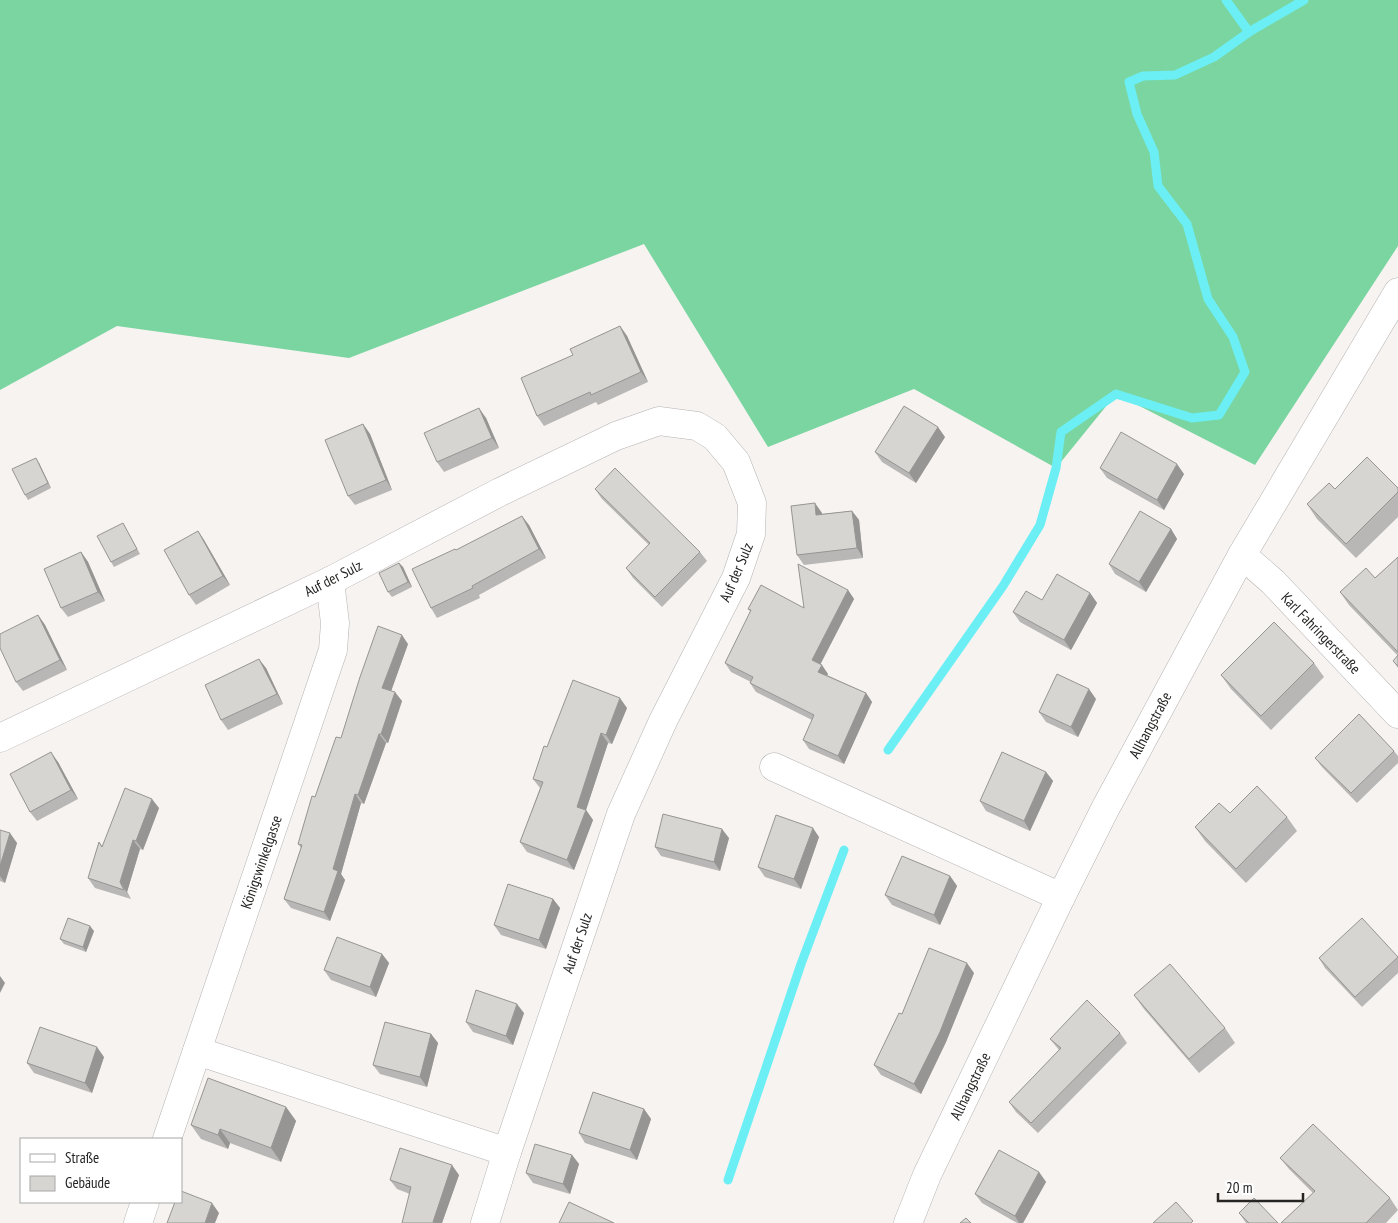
<svg xmlns="http://www.w3.org/2000/svg" width="1398" height="1223" font-family="'PT Sans Narrow',sans-serif">
  <rect width="100%" height="100%" fill="#f7f3f1"/>
  <polygon fill="#7bd5a0" points="0,0 1398,0 1398,246 1255,465 1116,394 1056,468 914,389 768,447 644,244 349,358 117,326 0,390"/>
  <g fill="none" stroke-linecap="round" stroke-linejoin="round">
    <g stroke="#6beff4" stroke-width="9">
      <polyline points="1226,0 1249,32"/>
      <polyline points="888,750 1003,586 1040,525 1056,468 1061,432 1116,394 1192,418 1219,415 1245,372 1233,337 1208,299 1187,224 1158,186 1154,152 1137,114 1129,82 1143,76 1175,75 1214,57 1249,32 1304,0"/>
      <polyline points="728,1180 801,964 844,850"/>
    </g>
    <defs>
      <g id="street">
        <polyline points="1242,555 1273,582 1398,714"/>
        <polyline points="0,738 330,581 500,492 616,436 659,421 697,426 715,437 736,462 752,503 751,534 736,578 663,721 621,814 507,1152 485,1223"/>
        <polyline points="774,767 1061,897"/>
        <polyline points="197,1051 507,1152"/>
        <polyline points="167,1139 333,650 335,623 330,581"/>
        <polyline points="138,1223 145,1202"/>
      </g>
      <polyline id="secondary" points="908,1223 927,1175 1061,897 1105,809 1242,555 1398,292"/>
    </defs>
    <use href="#street" stroke="#b6b2b1" stroke-width="29"/>
    <use href="#secondary" stroke="#b6b2b1" stroke-width="29"/>
    <use href="#street" stroke="#fff" stroke-width="28"/>
    <use href="#secondary" stroke="#fff" stroke-width="28"/>
  </g>
  <g fill="#b9b7b5">
    <polygon points="620,326 627,336 648,382 598,405 596,402 544,426 537,416 573,355"/>
    <polygon points="486,418 499,448 444,472 437,462"/>
    <polygon points="363,424 370,434 392,490 355,505 348,496"/>
    <polygon points="945,437 916,483 882,462 875,452"/>
    <polygon points="39,463 51,488 28,500 25,495"/>
    <polygon points="1100,468 1184,474 1164,510 1107,478"/>
    <polygon points="1398,488 1398,517 1356,558 1317,519 1307,504 1335,489"/>
    <polygon points="595,489 700,552 707,561 662,607 633,578 626,568 649,545 602,499"/>
    <polygon points="852,511 859,520 863,558 804,565 797,555 822,513 822,514"/>
    <polygon points="123,523 140,554 114,567 111,562"/>
    <polygon points="529,525 546,558 479,595 480,598 437,618 431,608 456,550"/>
    <polygon points="1171,529 1177,539 1146,592 1115,574 1109,564"/>
    <polygon points="198,531 204,540 230,585 196,605 189,595"/>
    <polygon points="81,552 88,562 105,601 68,617 61,608"/>
    <polygon points="1398,557 1398,668 1393,661 1398,656 1349,605 1340,592 1375,578"/>
    <polygon points="399,563 403,567 412,587 392,597 388,592"/>
    <polygon points="848,590 854,599 820,664 828,674 827,675 866,693 872,702 844,764 809,749 803,740 812,720 756,692 750,683 751,682 731,672 725,663 751,612 748,609 804,608"/>
    <polygon points="1090,593 1097,603 1071,650 1020,622 1013,612 1042,600"/>
    <polygon points="38,615 45,625 67,670 23,691 16,682"/>
    <polygon points="408,644 391,691 402,701 388,743 386,743 364,804 361,803 341,874 345,880 330,921 291,908 284,899 301,848 298,844 315,797 341,738"/>
    <polygon points="1314,663 1324,677 1271,730 1231,689 1221,675"/>
    <polygon points="266,668 283,704 228,730 221,720"/>
    <polygon points="1096,699 1078,737 1046,722 1039,712"/>
    <polygon points="627,708 612,744 608,743 586,810 593,820 574,870 527,852 520,842 540,788 533,779 547,747"/>
    <polygon points="1394,751 1398,756 1398,763 1357,803 1322,767 1315,758"/>
    <polygon points="58,762 78,799 37,821 30,812"/>
    <polygon points="1046,772 1053,781 1030,831 986,811 980,801"/>
    <polygon points="159,808 143,850 140,849 127,892 131,899 95,888 88,878 99,842 102,846"/>
    <polygon points="1230,813 1287,817 1297,831 1246,883 1205,841 1195,827"/>
    <polygon points="0,830 17,843 5,883 0,881"/>
    <polygon points="819,837 801,889 765,877 758,867"/>
    <polygon points="729,838 720,871 661,856 655,847"/>
    <polygon points="950,876 957,886 940,925 892,905 885,895"/>
    <polygon points="553,899 560,908 546,949 501,935 494,925"/>
    <polygon points="94,931 86,952 64,944 60,939"/>
    <polygon points="382,954 389,963 376,997 331,980 324,970"/>
    <polygon points="1319,958 1398,958 1398,973 1362,1007 1325,968"/>
    <polygon points="974,973 946,1042 921,1094 881,1075 874,1065 902,1014"/>
    <polygon points="1134,995 1225,1028 1235,1043 1199,1073 1144,1009"/>
    <polygon points="524,1013 513,1045 473,1032 466,1022"/>
    <polygon points="1120,1033 1127,1043 1038,1133 1016,1112 1009,1102 1059,1050 1050,1039"/>
    <polygon points="431,1034 438,1043 427,1087 380,1074 373,1065"/>
    <polygon points="104,1057 92,1093 34,1073 27,1063"/>
    <polygon points="286,1107 296,1121 281,1162 230,1143 228,1149 201,1139 191,1125"/>
    <polygon points="644,1109 651,1119 637,1160 585,1143 579,1133"/>
    <polygon points="572,1155 579,1164 570,1194 533,1183 526,1173"/>
    <polygon points="1280,1158 1390,1198 1398,1210 1386,1223 1281,1223 1313,1193 1289,1169"/>
    <polygon points="1039,1172 1046,1182 1023,1223 1017,1223 982,1203 975,1194"/>
    <polygon points="459,1175 442,1223 402,1223 410,1194 397,1189 390,1180"/>
    <polygon points="1239,1213 1278,1223 1246,1223"/>
  </g>
  <g fill="#969593">
    <polygon points="620,326 627,336 648,382 641,372"/>
    <polygon points="479,408 486,418 499,448 492,438"/>
    <polygon points="363,424 370,434 392,490 386,480"/>
    <polygon points="938,427 945,437 916,483 909,473"/>
    <polygon points="36,458 39,463 51,488 48,483"/>
    <polygon points="1177,464 1184,474 1164,510 1157,500"/>
    <polygon points="815,503 822,513 823,525 816,515"/>
    <polygon points="852,511 859,520 863,558 857,548"/>
    <polygon points="522,516 529,525 546,558 539,549"/>
    <polygon points="1171,529 1177,539 1146,592 1139,582"/>
    <polygon points="198,531 204,540 230,585 223,576"/>
    <polygon points="81,552 88,562 105,601 98,592"/>
    <polygon points="399,563 403,567 412,587 408,582"/>
    <polygon points="848,590 854,599 818,669 812,660"/>
    <polygon points="1090,593 1097,603 1071,650 1064,640"/>
    <polygon points="38,615 45,625 67,670 60,660"/>
    <polygon points="402,635 408,644 389,697 382,688"/>
    <polygon points="259,659 266,668 283,704 277,694"/>
    <polygon points="822,665 828,674 824,680 818,672"/>
    <polygon points="1089,689 1096,699 1078,737 1071,727"/>
    <polygon points="395,692 402,701 388,743 381,734"/>
    <polygon points="866,693 872,702 844,764 838,756"/>
    <polygon points="620,698 627,708 612,744 606,735"/>
    <polygon points="601,733 608,743 586,810 593,820 574,870 567,860 577,807"/>
    <polygon points="379,734 386,743 364,804 358,795"/>
    <polygon points="51,752 58,762 78,799 71,790"/>
    <polygon points="1046,772 1053,781 1030,831 1024,821"/>
    <polygon points="355,794 361,803 341,874 345,880 330,921 324,912 333,869"/>
    <polygon points="152,799 159,808 143,850 136,841"/>
    <polygon points="813,828 819,837 801,889 794,879"/>
    <polygon points="722,829 729,838 720,871 714,862"/>
    <polygon points="10,833 17,843 5,883 0,876 0,866"/>
    <polygon points="133,840 140,849 127,892 131,899 120,882"/>
    <polygon points="950,876 957,886 940,925 934,915"/>
    <polygon points="553,899 560,908 546,949 539,940"/>
    <polygon points="90,926 94,931 86,952 83,947"/>
    <polygon points="382,954 389,963 376,997 370,987"/>
    <polygon points="967,963 974,973 946,1042 921,1094 914,1084"/>
    <polygon points="0,976 5,983 0,993"/>
    <polygon points="517,1004 524,1013 513,1045 506,1036"/>
    <polygon points="431,1034 438,1043 427,1087 420,1077"/>
    <polygon points="97,1047 104,1057 92,1093 85,1083"/>
    <polygon points="286,1107 296,1121 281,1162 271,1148"/>
    <polygon points="644,1109 651,1119 637,1160 630,1150"/>
    <polygon points="220,1129 230,1143 228,1149 218,1135"/>
    <polygon points="572,1155 579,1164 570,1194 563,1184"/>
    <polygon points="452,1165 459,1175 442,1223 433,1223 433,1222"/>
    <polygon points="1039,1172 1046,1182 1023,1223 1019,1223 1015,1216"/>
    <polygon points="212,1203 219,1213 215,1223 205,1223"/>
  </g>
  <g fill="#d7d5d2" stroke="#969593">
    <polygon points="620,326 641,372 591,395 590,392 537,416 521,378 573,355 570,349"/>
    <polygon points="904,406 938,427 909,473 875,452"/>
    <polygon points="479,408 492,438 437,462 424,433"/>
    <polygon points="363,424 386,480 348,496 325,440"/>
    <polygon points="1121,432 1177,464 1157,500 1100,468"/>
    <polygon points="1367,457 1398,488 1398,492 1346,544 1307,504 1329,483 1335,489"/>
    <polygon points="36,458 48,483 25,495 12,469"/>
    <polygon points="615,468 700,552 655,597 626,568 650,543 595,489"/>
    <polygon points="815,503 816,515 852,511 857,548 797,555 791,506"/>
    <polygon points="1140,511 1171,529 1139,582 1109,564"/>
    <polygon points="522,516 539,549 472,586 473,588 431,608 412,569 455,549 456,550"/>
    <polygon points="123,523 137,549 111,562 97,536"/>
    <polygon points="198,531 223,576 189,595 164,550"/>
    <polygon points="81,552 98,592 61,608 44,569"/>
    <polygon points="1398,557 1398,652 1340,592 1366,568 1375,578"/>
    <polygon points="399,563 408,582 388,592 379,573"/>
    <polygon points="798,564 848,590 812,660 822,665 818,672 866,693 838,756 803,740 814,715 750,683 753,677 725,663 751,610 748,609 761,585 804,608"/>
    <polygon points="1057,574 1090,593 1064,640 1013,612 1026,591 1042,600"/>
    <polygon points="38,615 60,660 16,682 0,648 0,634"/>
    <polygon points="1274,622 1314,663 1261,716 1221,675"/>
    <polygon points="378,626 402,635 382,688 395,692 381,734 379,734 358,795 355,794 333,869 338,871 324,912 284,899 302,845 298,844 312,796 315,797 336,737 341,738 360,677"/>
    <polygon points="1398,655 1398,666 1393,661"/>
    <polygon points="259,659 277,694 221,720 205,685"/>
    <polygon points="1057,674 1089,689 1071,727 1039,712"/>
    <polygon points="573,680 620,698 606,735 601,733 577,807 586,810 567,860 520,842 543,782 533,779 544,746 547,747"/>
    <polygon points="1359,714 1394,751 1351,793 1315,758"/>
    <polygon points="51,752 71,790 30,812 10,774"/>
    <polygon points="1002,752 1046,772 1024,821 980,801"/>
    <polygon points="1257,786 1287,817 1236,869 1195,827 1219,803 1230,813"/>
    <polygon points="125,788 152,799 136,841 133,840 120,882 124,890 88,878 99,842 102,847"/>
    <polygon points="663,814 722,829 714,862 655,847"/>
    <polygon points="776,815 813,828 794,879 758,867"/>
    <polygon points="0,830 10,833 0,866"/>
    <polygon points="902,856 950,876 934,915 885,895"/>
    <polygon points="508,884 553,899 539,940 494,925"/>
    <polygon points="68,918 90,926 83,947 60,939"/>
    <polygon points="1362,918 1398,957 1355,997 1319,958"/>
    <polygon points="337,937 382,954 370,987 324,970"/>
    <polygon points="929,948 967,963 940,1032 914,1084 874,1065 899,1013 902,1014"/>
    <polygon points="1170,964 1225,1028 1189,1059 1134,995"/>
    <polygon points="476,990 517,1004 506,1036 466,1022"/>
    <polygon points="1087,1000 1120,1033 1031,1123 1009,1102 1061,1048 1050,1039"/>
    <polygon points="385,1022 431,1034 420,1077 373,1065"/>
    <polygon points="40,1027 97,1047 85,1083 27,1063"/>
    <polygon points="208,1078 286,1107 271,1148 220,1129 218,1135 191,1125"/>
    <polygon points="593,1092 644,1109 630,1150 579,1133"/>
    <polygon points="1313,1124 1390,1198 1366,1223 1281,1223 1315,1191 1280,1158"/>
    <polygon points="535,1144 572,1155 563,1184 526,1173"/>
    <polygon points="400,1148 452,1165 433,1222 437,1223 402,1223 411,1187 390,1180"/>
    <polygon points="999,1150 1039,1172 1015,1216 975,1194"/>
    <polygon points="181,1191 212,1203 205,1223 167,1223 175,1202 181,1202"/>
    <polygon points="1254,1198 1278,1223 1249,1223 1239,1213"/>
    <polygon points="569,1202 614,1223 559,1223"/>
    <polygon points="1176,1202 1193,1221 1191,1223 1153,1223"/>
    <polygon points="966,1218 971,1223 960,1223"/>
  </g>
  <g text-anchor="middle" dominant-baseline="central" stroke-width="4" stroke-linejoin="round" paint-order="stroke">
    <g font-size="15" fill="#262524" stroke="#fff">
      <text transform="translate(736 572) rotate(-67)">Auf der Sulz</text>
      <text transform="translate(333 578) rotate(-27)">Auf der Sulz</text>
      <text transform="translate(1321 633) rotate(46)">Karl Fahringerstraße</text>
      <text transform="translate(1150 725) rotate(-62)">Allhangstraße</text>
      <text transform="translate(261 862) rotate(-71)">Königswinkelgasse</text>
      <text transform="translate(577 943) rotate(-71)">Auf der Sulz</text>
      <text transform="translate(970 1086) rotate(-64)">Allhangstraße</text>
    </g>
  </g>
  <rect x="20" y="1138" width="162" height="65" fill="#ffffff" stroke="#a8a8a7"/>
  <rect x="30" y="1154" width="25" height="8" fill="#ffffff" stroke="#a8a8a7"/>
  <text x="65" y="1163" font-size="15" fill="#262524">Straße</text>
  <rect x="30" y="1176" width="25" height="15" fill="#d7d5d2" stroke="#a8a8a7"/>
  <text x="65" y="1188" font-size="15" fill="#262524">Gebäude</text>
  <path d="M1218 1193v8h85v-8" fill="none" stroke="#262524" stroke-width="2.5"/>
  <text x="1226" y="1193" font-size="15" fill="#262524" stroke="#ffffff" stroke-width="4" paint-order="stroke">20 m</text>
</svg>
